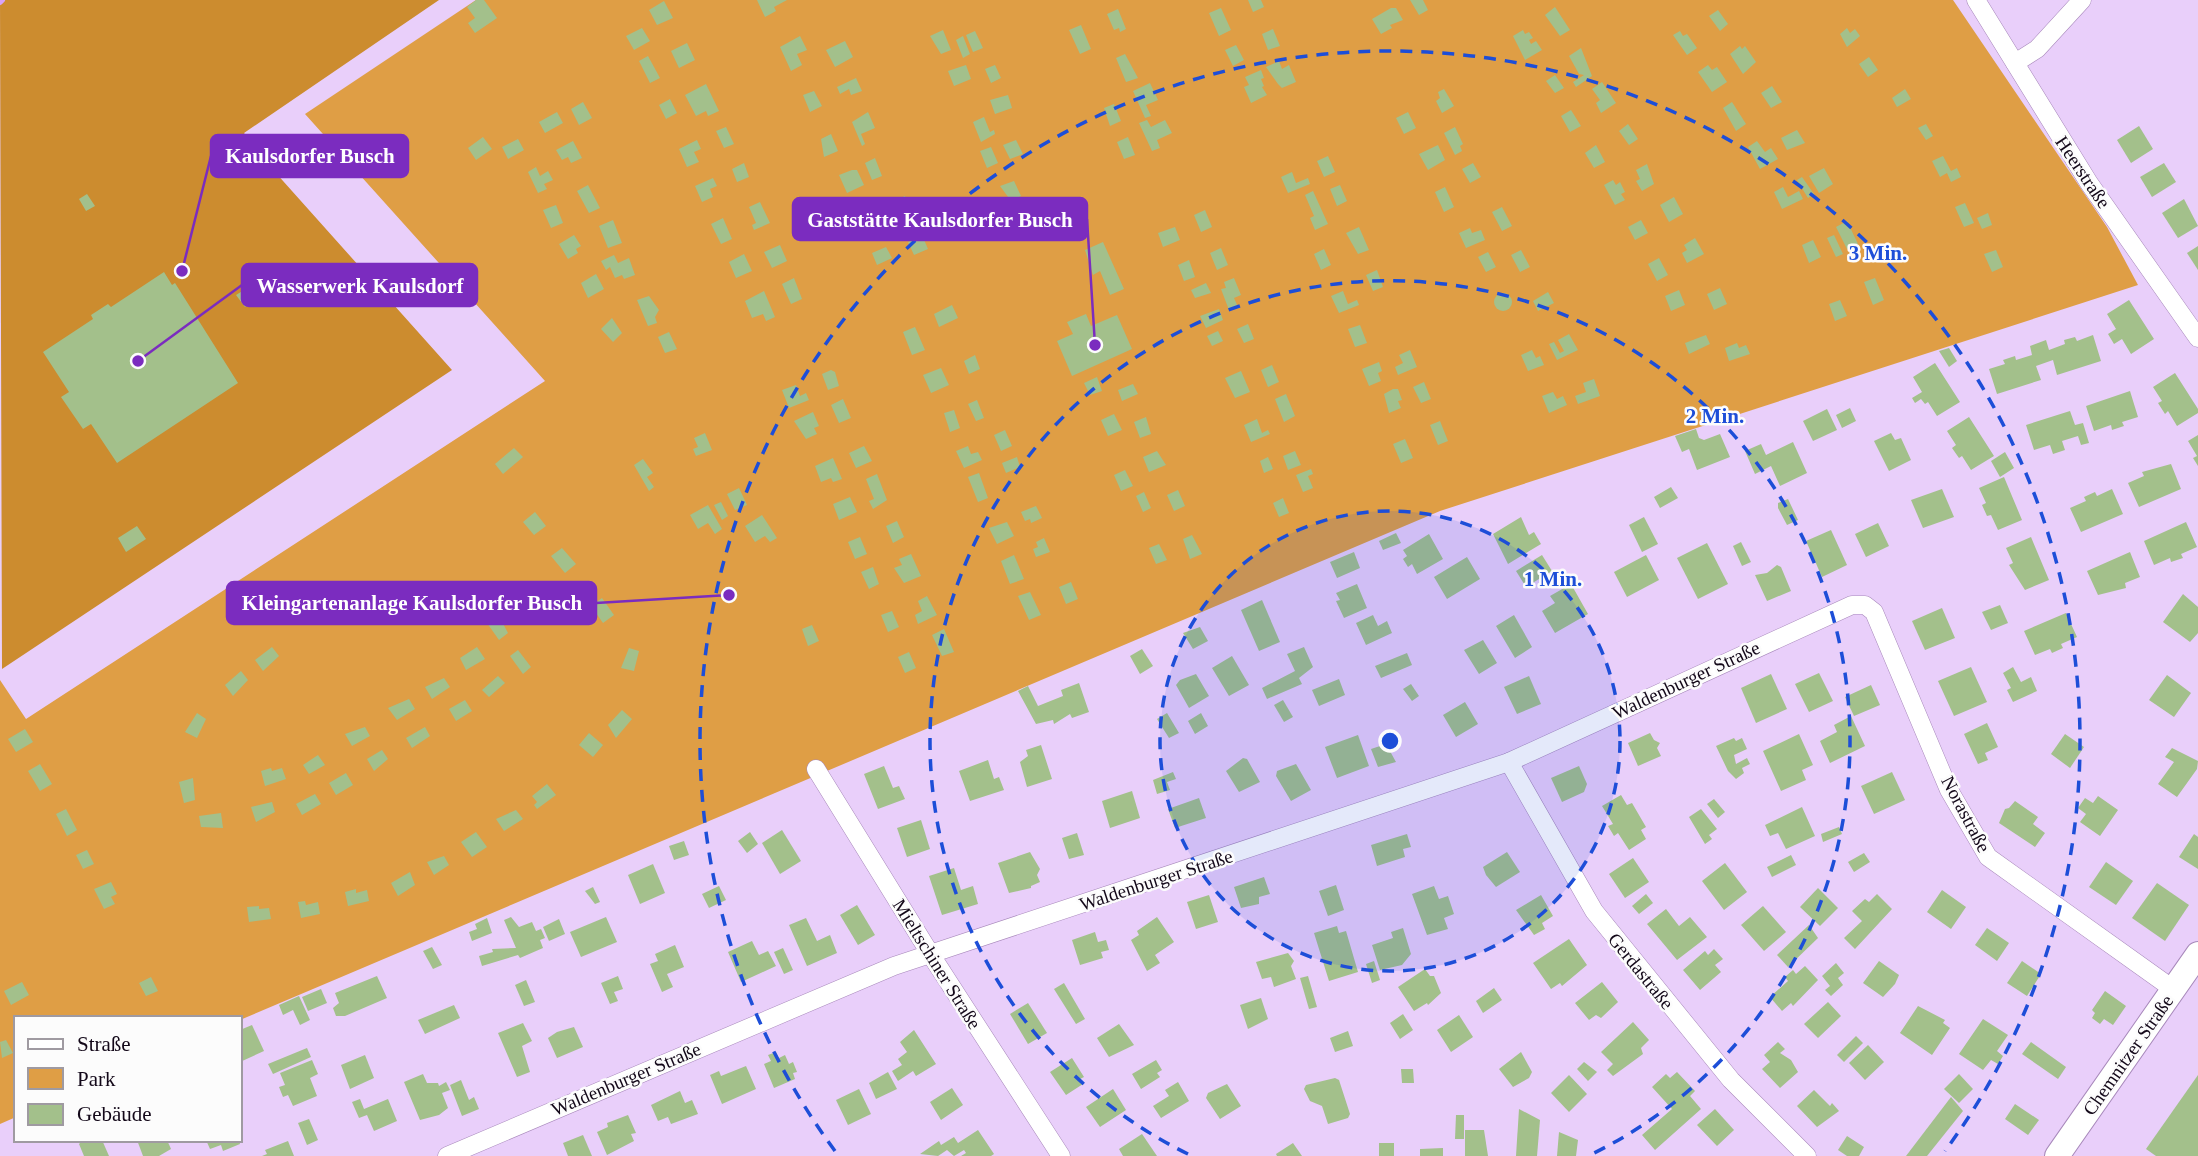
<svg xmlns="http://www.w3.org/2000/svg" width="2198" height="1156" font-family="Georgia,serif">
  <rect width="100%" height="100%" fill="#e9cffa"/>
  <polygon fill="#df9e45" points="476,0 1953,0 2107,227 2138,285 1440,511 240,1020 16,1018 16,1117 0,1124 0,680 26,719 545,381 305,114"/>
  <polygon fill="#cc8c2f" points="0,0 439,0 244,133 275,172 452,370 2,669"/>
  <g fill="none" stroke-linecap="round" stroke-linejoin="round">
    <polyline stroke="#d8a3f9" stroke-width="6" points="0,2 2,0"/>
  </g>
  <g fill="#a3c08b">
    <polygon points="476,0 484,0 497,18 475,33 468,23 475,18 467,7"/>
    <polygon points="757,0 787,0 774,7 776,11 765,17"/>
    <polygon points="1248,0 1261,0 1264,7 1253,12"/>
    <polygon points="1410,0 1423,0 1428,10 1419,15"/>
    <polygon points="664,1 673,18 657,25 649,10"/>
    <polygon points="1555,7 1570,30 1560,36 1545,15"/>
    <polygon points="1221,8 1231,30 1219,36 1209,13"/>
    <polygon points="1391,8 1396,8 1403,20 1390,25 1392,28 1381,34 1372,19"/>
    <polygon points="1118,9 1126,29 1120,32 1119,28 1114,30 1107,14"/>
    <polygon points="1718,10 1728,24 1720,31 1709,16"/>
    <polygon points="1081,25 1091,49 1080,54 1069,30"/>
    <polygon points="642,28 650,41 634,50 626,36"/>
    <polygon points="1847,28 1850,33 1855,29 1860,36 1847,47 1840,34"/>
    <polygon points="1273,29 1280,46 1268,50 1262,34"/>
    <polygon points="943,30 951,50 941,54 930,36"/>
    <polygon points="1523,30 1525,34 1529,32 1533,38 1529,40 1531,44 1536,41 1542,50 1525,60 1513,36"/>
    <polygon points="975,31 983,48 973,52 966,35"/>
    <polygon points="1680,31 1683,36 1687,34 1697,48 1687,55 1673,35"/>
    <polygon points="800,36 807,50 797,54 802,65 791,71 780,47"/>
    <polygon points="963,36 970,54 963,58 956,40"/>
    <polygon points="845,41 853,57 835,67 826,50"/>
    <polygon points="687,43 695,60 679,68 671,51"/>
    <polygon points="1236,45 1244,60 1233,66 1225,50"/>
    <polygon points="1740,46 1742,49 1745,46 1756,62 1743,74 1730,54"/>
    <polygon points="1581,48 1592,76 1576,87 1573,82 1584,75 1579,74 1569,56"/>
    <polygon points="1125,54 1138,78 1126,82 1116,58"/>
    <polygon points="648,56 660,78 650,83 639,61"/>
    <polygon points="1869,57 1878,70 1868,77 1859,64"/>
    <polygon points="1279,61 1282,69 1289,65 1296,82 1282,88 1278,84 1266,67"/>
    <polygon points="966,65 971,79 954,86 948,71"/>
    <polygon points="995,65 1001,78 991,83 985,69"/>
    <polygon points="1708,65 1712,70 1717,67 1727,82 1712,92 1698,72"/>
    <polygon points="1261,70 1264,78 1261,79 1264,86 1262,87 1267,95 1251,103 1244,87 1249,85 1245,77"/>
    <polygon points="1555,75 1564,88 1555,93 1546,81"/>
    <polygon points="856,78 862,91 851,95 849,89 840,94 837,87"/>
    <polygon points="1602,82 1616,103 1601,113 1596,103 1600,100 1592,89"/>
    <polygon points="1150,83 1158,100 1146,105 1151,116 1145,118 1133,91"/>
    <polygon points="706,84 719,111 708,116 706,111 696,116 685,95"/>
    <polygon points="1772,86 1782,102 1771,108 1761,93"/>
    <polygon points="1444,89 1454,106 1442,113 1436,101 1440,98 1438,92"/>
    <polygon points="1905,89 1911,99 1897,107 1892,98"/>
    <polygon points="814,91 822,106 810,112 803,95"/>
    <polygon points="1008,95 1012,108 995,114 990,100"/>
    <polygon points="670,99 677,113 666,119 659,105"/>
    <polygon points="583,102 592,118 579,125 571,109"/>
    <polygon points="1732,102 1746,124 1736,131 1723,108"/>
    <polygon points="1114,104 1121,121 1110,126 1104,108"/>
    <polygon points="1571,110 1581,126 1570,132 1561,116"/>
    <polygon points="557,112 563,123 545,133 539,122"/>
    <polygon points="868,112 875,128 861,134 865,144 862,146 852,122"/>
    <polygon points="1408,112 1416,128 1404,134 1396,118"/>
    <polygon points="984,117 990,132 994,130 995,134 981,142 973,122"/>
    <polygon points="1147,120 1151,127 1165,120 1172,133 1157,140 1160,148 1152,151 1139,123"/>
    <polygon points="1628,124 1638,139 1629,145 1619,131"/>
    <polygon points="1926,124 1933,136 1926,140 1918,128"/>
    <polygon points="2139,126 2153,149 2131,163 2117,140"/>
    <polygon points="726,127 734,144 724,148 716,131"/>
    <polygon points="1455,127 1463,144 1460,146 1462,151 1455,155 1444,133"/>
    <polygon points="1797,130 1805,143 1787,150 1781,138"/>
    <polygon points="831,134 838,151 824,157 821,139"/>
    <polygon points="483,137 492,149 476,160 468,148"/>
    <polygon points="1128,137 1135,155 1124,159 1117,142"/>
    <polygon points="518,139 524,150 508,159 502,147"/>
    <polygon points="697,140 701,149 694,152 699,162 687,167 679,149"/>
    <polygon points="1016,140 1023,154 1010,159 1003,145"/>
    <polygon points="573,141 582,158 571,163 568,157 562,160 556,150"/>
    <polygon points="1757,141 1765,152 1771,148 1778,159 1760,169 1748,147"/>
    <polygon points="1438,145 1445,160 1428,170 1419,154"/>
    <polygon points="1596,145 1605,162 1594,168 1585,153"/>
    <polygon points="991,147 998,163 987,168 980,151"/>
    <polygon points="1328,156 1335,172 1324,177 1317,161"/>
    <polygon points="1943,156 1951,171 1957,168 1961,177 1951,182 1947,173 1940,177 1932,161"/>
    <polygon points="875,158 882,176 872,180 865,163"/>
    <polygon points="744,163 749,177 737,182 732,169"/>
    <polygon points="1473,163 1481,177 1470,183 1462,169"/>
    <polygon points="2164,163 2176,182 2152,197 2140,177"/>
    <polygon points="1647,164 1654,184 1642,191 1636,181 1640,179 1636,170"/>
    <polygon points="536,167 540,176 548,171 553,180 544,184 547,189 538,193 528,172"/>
    <polygon points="1824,168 1833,184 1819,193 1809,176"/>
    <polygon points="852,170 857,170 864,185 847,193 839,175"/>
    <polygon points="1292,172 1296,183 1308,178 1310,184 1288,193 1281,177"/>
    <polygon points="1802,177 1814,194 1808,198 1797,180"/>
    <polygon points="713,178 717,186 710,189 713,197 702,202 695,186"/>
    <polygon points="1613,180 1616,185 1620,182 1625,192 1621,194 1625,200 1615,205 1604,185"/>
    <polygon points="1014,181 1021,196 1011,201 1000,186"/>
    <polygon points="588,185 600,208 589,213 577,191"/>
    <polygon points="1340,185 1347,201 1337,206 1330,189"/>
    <polygon points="1445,187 1454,207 1444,212 1435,192"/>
    <polygon points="1783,187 1788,197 1799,191 1803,199 1782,209 1774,192"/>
    <polygon points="1313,191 1328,224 1315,230 1310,218 1314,216 1305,195"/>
    <polygon points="87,194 95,206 86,211 79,199"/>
    <polygon points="905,196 910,209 904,212 903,207 886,214 882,206"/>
    <polygon points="1674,197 1683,214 1669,222 1660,205"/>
    <polygon points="2184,199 2198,226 2178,238 2162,213"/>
    <polygon points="760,202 770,223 754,230 752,225 756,223 749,207"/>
    <polygon points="1965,203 1974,223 1964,227 1955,207"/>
    <polygon points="556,205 563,223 551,228 543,210"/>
    <polygon points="1502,207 1512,226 1502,231 1492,212"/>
    <polygon points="1205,210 1212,227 1201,232 1194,215"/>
    <polygon points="1988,213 1992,225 1982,229 1977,218"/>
    <polygon points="723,218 732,239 721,244 711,224"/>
    <polygon points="613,220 622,243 608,248 599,226"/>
    <polygon points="1641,220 1648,233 1635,240 1628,227"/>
    <polygon points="1847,221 1858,244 1847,249 1836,227"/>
    <polygon points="1175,227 1180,240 1163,247 1158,233"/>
    <polygon points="1359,227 1369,250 1358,254 1346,233"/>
    <polygon points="1470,228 1472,233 1481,230 1485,240 1466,248 1459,233"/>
    <polygon points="574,235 581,246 576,249 578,253 568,259 559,244"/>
    <polygon points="922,235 928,249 914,255 908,242"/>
    <polygon points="1834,235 1843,254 1836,257 1827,238"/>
    <polygon points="1695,238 1704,254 1687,263 1682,253 1687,250 1684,245"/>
    <polygon points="1813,240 1821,257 1809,263 1802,245"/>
    <polygon points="1103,242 1124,289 1110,295 1100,271 1093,275 1085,250"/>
    <polygon points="780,245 787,261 772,268 764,252"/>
    <polygon points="2198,246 2198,270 2187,253"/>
    <polygon points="886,247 892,258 877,265 872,253"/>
    <polygon points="1221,248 1228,265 1217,270 1210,253"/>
    <polygon points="1324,249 1331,265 1321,270 1314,254"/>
    <polygon points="1521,250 1530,267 1520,272 1511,255"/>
    <polygon points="1996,250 2003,267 1992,272 1984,254"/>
    <polygon points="1488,252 1496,267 1486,272 1478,257"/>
    <polygon points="744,254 752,271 736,278 729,262"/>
    <polygon points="614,255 618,263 629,258 635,275 624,279 622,275 615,278 610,267 606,270 601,261"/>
    <polygon points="1659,258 1668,275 1657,281 1648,264"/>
    <polygon points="1189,260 1195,277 1184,281 1178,265"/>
    <polygon points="1377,270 1383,287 1373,291 1366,275"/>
    <polygon points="164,272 172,285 175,283 238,383 117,463 91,424 83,429 61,397 69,392 43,352 93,319 91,315 108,304 111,307"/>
    <polygon points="596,274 604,289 588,298 581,283"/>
    <polygon points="794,278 802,299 791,304 782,284"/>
    <polygon points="1234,278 1241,295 1234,298 1238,307 1229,310 1221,289 1226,288 1224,282"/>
    <polygon points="1875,278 1884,300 1873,305 1864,282"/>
    <polygon points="1206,283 1211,293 1195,298 1191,290"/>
    <polygon points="252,285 260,297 245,307 236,295"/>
    <polygon points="1720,288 1727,304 1714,310 1707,294"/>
    <polygon points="1679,290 1685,305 1671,311 1665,296"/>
    <polygon points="764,291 775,317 766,321 763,314 752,318 745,301"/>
    <polygon points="1343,291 1348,304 1357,300 1359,305 1339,313 1331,296"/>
    <polygon points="1548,292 1554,303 1538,311 1533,301"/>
    <circle cx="1503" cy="302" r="9"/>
    <polygon points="649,296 659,310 655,317 657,323 648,326 637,300"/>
    <polygon points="1840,300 1847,316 1835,321 1829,304"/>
    <polygon points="2129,300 2154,339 2131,354 2122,339 2114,344 2108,334 2116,329 2107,314"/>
    <polygon points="952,305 958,318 939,327 934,314"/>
    <polygon points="1219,309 1223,320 1206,328 1200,316"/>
    <polygon points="1086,314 1091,326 1117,315 1132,349 1072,376 1057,341 1073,334 1067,322"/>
    <polygon points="612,318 622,333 613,342 601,329"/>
    <polygon points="1248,324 1254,339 1244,343 1237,329"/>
    <polygon points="1360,325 1367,343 1355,347 1348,329"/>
    <polygon points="915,327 925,350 912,355 903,332"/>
    <polygon points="1218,331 1223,341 1212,346 1207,336"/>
    <polygon points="669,332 677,349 665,353 658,337"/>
    <polygon points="1569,334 1578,350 1557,360 1549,344 1554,342 1560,353 1564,351 1558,340"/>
    <polygon points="1706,335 1710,344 1689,354 1685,343"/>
    <polygon points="2093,335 2101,361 2057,375 2053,360 2036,366 2041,380 1997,394 1989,369 2005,364 2003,360 2015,356 2016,360 2032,355 2030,346 2046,340 2049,350 2065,344 2064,340 2075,337 2077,341"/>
    <polygon points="1737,343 1739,348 1746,345 1750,354 1729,361 1725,348"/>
    <polygon points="1949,348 1957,361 1949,367 1939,351"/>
    <polygon points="1410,350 1417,367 1398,375 1395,367 1403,363 1399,355"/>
    <polygon points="1532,350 1536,358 1540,356 1544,365 1528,371 1521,355"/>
    <polygon points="975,355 980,369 969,374 964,361"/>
    <polygon points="1379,362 1382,371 1378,373 1381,381 1369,386 1362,369"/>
    <polygon points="1935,363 1960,402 1937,416 1928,402 1925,404 1921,399 1915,403 1912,398 1922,392 1913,377"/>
    <polygon points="1272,365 1279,382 1268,387 1261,370"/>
    <polygon points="941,368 949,385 931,393 923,375"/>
    <polygon points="831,370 835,372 839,386 828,390 822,374"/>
    <polygon points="1241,371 1250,392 1235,398 1225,378"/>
    <polygon points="2175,373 2198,409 2198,413 2177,426 2168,411 2165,414 2158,403 2162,401 2153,387"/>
    <polygon points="1097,377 1102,391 1090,395 1084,383"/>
    <polygon points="1594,379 1600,396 1578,404 1575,396 1586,392 1583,383"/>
    <polygon points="1424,382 1431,399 1421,403 1413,387"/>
    <polygon points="1133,384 1138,394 1122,401 1118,390"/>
    <polygon points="796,385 800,396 806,393 809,400 789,408 782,390"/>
    <polygon points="1393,389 1398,389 1402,400 1398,401 1401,408 1389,413 1384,394"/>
    <polygon points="2130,391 2138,417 2122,422 2124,426 2112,430 2111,425 2094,431 2086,406"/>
    <polygon points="1553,392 1557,399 1563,396 1567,405 1549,413 1542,396"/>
    <polygon points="1286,394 1295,416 1284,422 1275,399"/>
    <polygon points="843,399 851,418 839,423 831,405"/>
    <polygon points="977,400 984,418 976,421 968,404"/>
    <polygon points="1850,408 1856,421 1842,428 1836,415"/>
    <polygon points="1827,409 1837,430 1813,441 1803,421"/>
    <polygon points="954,410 960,428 950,432 944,413"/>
    <polygon points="2070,411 2075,425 2083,423 2089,443 2081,445 2078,436 2062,441 2065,450 2053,454 2050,445 2034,450 2026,425"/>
    <polygon points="813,412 819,426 814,428 817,434 806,439 794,421"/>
    <polygon points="1114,414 1122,430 1108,436 1101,420"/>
    <polygon points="1146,417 1151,434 1140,438 1134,422"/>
    <polygon points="1969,417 1994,456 1971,470 1962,456 1959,458 1952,448 1956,445 1947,431"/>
    <polygon points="1257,419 1262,433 1268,430 1270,434 1251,442 1244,425"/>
    <polygon points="1440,421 1448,441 1438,445 1430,425"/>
    <polygon points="1696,429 1699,438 1704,440 1720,434 1730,457 1697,470 1689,449 1682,452 1675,436"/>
    <polygon points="1005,430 1012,446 1001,451 994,435"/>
    <polygon points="705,433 712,450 696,456 693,449 698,447 694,438"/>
    <polygon points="1891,433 1895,440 1901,438 1911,460 1889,471 1874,441"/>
    <polygon points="2198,435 2198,466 2193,458 2197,456 2188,441"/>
    <polygon points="1405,439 1413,458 1401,463 1393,444"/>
    <polygon points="1793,442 1807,473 1780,486 1771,466 1755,474 1745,451 1761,444 1766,455"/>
    <polygon points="864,446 872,461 856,468 849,453"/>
    <polygon points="968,446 971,454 978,452 982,460 964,468 956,451"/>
    <polygon points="514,448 523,457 503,474 495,464"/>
    <polygon points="1157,451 1166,465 1149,472 1143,457"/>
    <polygon points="1295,451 1301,465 1288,470 1283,456"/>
    <polygon points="2005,452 2014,468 2000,477 1991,461"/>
    <polygon points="1017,457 1020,467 1006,473 1002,463"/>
    <polygon points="1268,457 1273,469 1264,473 1260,461"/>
    <polygon points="833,458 842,479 833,482 831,478 821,482 815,466"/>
    <polygon points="643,459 653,473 647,477 654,487 649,491 634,465"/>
    <polygon points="2171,464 2181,489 2139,507 2128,483 2144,476 2142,472"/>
    <polygon points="1311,469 1313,474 1308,476 1313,488 1303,492 1296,475"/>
    <polygon points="1125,470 1133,486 1121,491 1114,475"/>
    <polygon points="979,473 988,498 978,502 968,477"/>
    <polygon points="877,474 887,500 873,509 869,501 874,499 866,479"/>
    <polygon points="2004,477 2022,520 1998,530 1991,515 1987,516 1982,505 1986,503 1979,488"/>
    <polygon points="1671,487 1678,498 1660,508 1654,497"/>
    <polygon points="739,488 747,505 735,510 727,494"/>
    <polygon points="1942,489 1954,517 1923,528 1911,500"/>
    <polygon points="2112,489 2123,514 2081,532 2070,508 2086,501 2084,497 2095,492 2097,496"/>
    <polygon points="1178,490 1185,506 1174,511 1167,495"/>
    <polygon points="1144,492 1151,508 1143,512 1136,496"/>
    <polygon points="850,497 857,512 839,520 833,504"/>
    <polygon points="1283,498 1289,513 1279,517 1273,503"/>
    <polygon points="1788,499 1798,520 1787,525 1778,508 1778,503"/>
    <polygon points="721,502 728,516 722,520 714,505"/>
    <polygon points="708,505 722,529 715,534 708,523 698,529 690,515"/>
    <polygon points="1036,506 1042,518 1031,523 1030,519 1025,521 1021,512"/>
    <polygon points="535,512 546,526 534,535 523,522"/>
    <polygon points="762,515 777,538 770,542 765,536 755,542 745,526"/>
    <polygon points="1521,517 1529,535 1534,532 1541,544 1508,564 1493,534"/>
    <polygon points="1644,517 1658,544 1642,552 1629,525"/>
    <polygon points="897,521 904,537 893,543 886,526"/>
    <polygon points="1007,522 1014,536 997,544 989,528"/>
    <polygon points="2186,522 2197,547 2181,554 2183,558 2171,562 2170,558 2154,565 2144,541"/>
    <polygon points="1878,523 1889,546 1866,557 1855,534"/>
    <polygon points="137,526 146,539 126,552 118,538"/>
    <polygon points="1831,530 1847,565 1822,577 1806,541"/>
    <polygon points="1396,533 1401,543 1383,550 1379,541"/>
    <polygon points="1429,534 1443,559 1417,574 1412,564 1408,567 1403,559 1407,556 1403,550"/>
    <polygon points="1192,535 1202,554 1190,559 1183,539"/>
    <polygon points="860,537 867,554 855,559 848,542"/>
    <polygon points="2031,537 2049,580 2025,590 2009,565 2013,563 2006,548"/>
    <polygon points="1044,538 1050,552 1036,557 1033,549 1038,547 1036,542"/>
    <polygon points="1741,542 1751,562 1742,566 1733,546"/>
    <polygon points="1707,543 1728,584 1698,599 1677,558"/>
    <polygon points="1159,544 1167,560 1156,564 1149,548"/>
    <polygon points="562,548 576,564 565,573 551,556"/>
    <polygon points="1354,552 1360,568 1337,578 1330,562"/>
    <polygon points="2130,552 2140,577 2125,583 2126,588 2098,595 2087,571"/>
    <polygon points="911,554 921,576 904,583 894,568 902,565 899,559"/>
    <polygon points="1014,555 1024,579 1010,584 1001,561"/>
    <polygon points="1542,555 1552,571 1526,587 1516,571"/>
    <polygon points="1646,555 1659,580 1627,597 1614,572"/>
    <polygon points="1467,557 1480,579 1447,599 1434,577"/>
    <polygon points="1777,565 1781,567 1791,591 1767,601 1755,575 1767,573"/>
    <polygon points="873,567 879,584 869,589 861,572"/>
    <polygon points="1071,582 1078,599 1066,604 1059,587"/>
    <polygon points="1357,584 1367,608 1344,618 1336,601 1340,600 1336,593"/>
    <polygon points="1571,584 1588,614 1555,633 1542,611 1555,603 1550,596"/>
    <polygon points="1030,592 1041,615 1029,620 1018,596"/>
    <polygon points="2183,594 2198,607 2198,633 2190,642 2163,622"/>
    <polygon points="927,596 937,615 918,624 915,615 922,611 918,601"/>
    <polygon points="602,598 614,615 603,623 591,606"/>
    <polygon points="1262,600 1280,642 1259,651 1241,610"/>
    <polygon points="2000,605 2008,623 1991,630 1982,612"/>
    <polygon points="1942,608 1955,638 1925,650 1912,621"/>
    <polygon points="892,611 899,627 888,632 881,615"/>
    <polygon points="2066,613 2077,637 2061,644 2063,648 2052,653 2050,649 2035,655 2024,631"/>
    <polygon points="498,614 508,633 499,640 487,623"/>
    <polygon points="1373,615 1378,626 1387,621 1392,633 1366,645 1356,623"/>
    <polygon points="1514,615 1532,647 1515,658 1496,626"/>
    <polygon points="812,625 819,641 808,646 802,629"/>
    <polygon points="1200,627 1208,641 1193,649 1183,633"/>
    <polygon points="944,629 954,652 942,656 932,635"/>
    <polygon points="1483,640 1497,663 1479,674 1464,650"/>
    <polygon points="272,647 279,656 263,671 255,660"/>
    <polygon points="477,647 485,659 466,670 460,658"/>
    <polygon points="1304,647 1313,667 1299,678 1302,684 1267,699 1262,688 1295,671 1287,654"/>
    <polygon points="629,648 639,651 634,671 621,668"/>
    <polygon points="1142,649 1153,666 1140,674 1130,656"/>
    <polygon points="518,650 531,667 523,674 510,656"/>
    <polygon points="909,652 916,668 905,673 898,657"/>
    <polygon points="1407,653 1412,665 1381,678 1375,666"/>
    <polygon points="1232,656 1249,685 1229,696 1212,668"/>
    <polygon points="1971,667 1987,702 1954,716 1938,681"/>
    <polygon points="2013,667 2021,682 2031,677 2037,691 2013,702 2007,690 2011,688 2003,673"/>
    <polygon points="241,671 248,680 233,696 225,685"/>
    <polygon points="1819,673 1833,701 1809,712 1795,684"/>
    <polygon points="1196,674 1209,696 1189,708 1176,685 1180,680"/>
    <polygon points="1771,674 1787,709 1756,723 1741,688"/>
    <polygon points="2167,675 2191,693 2174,717 2149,700"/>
    <polygon points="498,676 505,683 489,697 482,690"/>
    <polygon points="1529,676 1541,704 1517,714 1504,687"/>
    <polygon points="444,678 450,687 432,699 425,687"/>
    <polygon points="1339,679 1345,695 1319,706 1312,690"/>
    <polygon points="1079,683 1089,712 1072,718 1070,714 1054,724 1053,720 1036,724 1018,691 1028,686 1038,706 1063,696 1061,690"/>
    <polygon points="1411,684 1419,696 1412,701 1403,689"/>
    <polygon points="1871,685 1880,705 1854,716 1845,697"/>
    <polygon points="409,699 415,709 397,720 388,708"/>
    <polygon points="465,700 472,711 456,721 449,709"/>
    <polygon points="1283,700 1293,717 1284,722 1274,705"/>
    <polygon points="1465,702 1478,724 1456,737 1443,715"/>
    <polygon points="622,710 632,719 616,738 608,725"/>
    <polygon points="197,713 206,719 197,738 185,732"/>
    <polygon points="1167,713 1179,733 1169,738 1157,719"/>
    <polygon points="1201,713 1208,726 1195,734 1188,721"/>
    <polygon points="1851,716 1865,746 1830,763 1820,741 1837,732 1834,725"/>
    <polygon points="1987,723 1998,747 1985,753 1988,760 1978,764 1964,734"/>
    <polygon points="365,727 370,736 352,746 345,734"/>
    <polygon points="425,727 430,736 412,748 406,738"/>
    <polygon points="25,729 33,742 16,752 8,739"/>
    <polygon points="589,733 603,745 593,757 579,745"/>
    <polygon points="1650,733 1654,740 1660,743 1657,748 1661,756 1638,766 1628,743"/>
    <polygon points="1799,734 1813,765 1802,770 1806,780 1781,791 1763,751"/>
    <polygon points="2065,734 2084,747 2070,768 2051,754"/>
    <polygon points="1358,735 1369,766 1337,778 1325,747"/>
    <polygon points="1734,738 1736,741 1742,738 1747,749 1734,755 1736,764 1747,758 1750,764 1742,768 1744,773 1736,779 1728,771 1716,746"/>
    <polygon points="1386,744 1396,762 1378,767 1371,749"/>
    <polygon points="1041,745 1052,779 1027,787 1020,762 1028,756 1026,750"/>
    <polygon points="2172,748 2198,761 2197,769 2177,797 2158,784 2174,762 2165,757"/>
    <polygon points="382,750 388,759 374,771 367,759"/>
    <polygon points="318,755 325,765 309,774 303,765"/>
    <polygon points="1243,758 1247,759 1260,782 1239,792 1226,771"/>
    <polygon points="988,760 994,779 999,777 1004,790 970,801 959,771"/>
    <polygon points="40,764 52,784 40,791 28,771"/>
    <polygon points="1296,764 1311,790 1291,801 1276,776 1277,771"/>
    <polygon points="884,766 893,788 899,786 905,799 878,809 864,774"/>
    <polygon points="1579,766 1587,784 1584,792 1562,802 1551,778"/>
    <polygon points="271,768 272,771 282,768 286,779 265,786 261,771"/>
    <polygon points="1173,772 1176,779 1167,782 1170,790 1157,794 1153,780"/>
    <polygon points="1892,772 1905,800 1874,814 1861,786"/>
    <polygon points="346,773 353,785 336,795 329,783"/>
    <polygon points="193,778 195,800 184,803 179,782"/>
    <polygon points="547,784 556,795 537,809 534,805 537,802 532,796"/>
    <polygon points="1132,791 1140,818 1110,828 1102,801"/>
    <polygon points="315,794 321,804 302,815 296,804"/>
    <polygon points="1621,795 1627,805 1632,803 1646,827 1641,830 1646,839 1629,850 1618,833 1614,836 1608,826 1613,824 1602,806"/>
    <polygon points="2098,796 2118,810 2100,836 2080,822 2086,814 2078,808 2085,798 2093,803"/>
    <polygon points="1199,798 1206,818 1175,828 1168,809"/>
    <polygon points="1714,799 1725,812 1718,818 1707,804"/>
    <polygon points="2015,801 2038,817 2033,824 2045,833 2035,847 1999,823 2005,809 2009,808"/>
    <polygon points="272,802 275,812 256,822 251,807"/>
    <polygon points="1802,807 1815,836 1786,849 1778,833 1770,836 1765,825"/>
    <polygon points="66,809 77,830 67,836 56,814"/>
    <polygon points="1701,809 1717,829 1709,835 1712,839 1705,844 1689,817"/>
    <polygon points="516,810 523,819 504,831 496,819"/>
    <polygon points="221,813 223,828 201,827 199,816"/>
    <polygon points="921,820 930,849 907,857 897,828"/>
    <polygon points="1839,827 1842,834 1823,842 1821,834"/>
    <polygon points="782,830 801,861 780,874 762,843"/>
    <polygon points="476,832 487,847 472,857 461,842"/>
    <polygon points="750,832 758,844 747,853 738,841"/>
    <polygon points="1077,833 1084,855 1069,859 1062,838"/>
    <polygon points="1407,834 1411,847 1403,849 1405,857 1377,866 1371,845"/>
    <polygon points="2194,834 2198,837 2198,869 2179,857"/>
    <polygon points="684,841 689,855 674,860 669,846"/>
    <polygon points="87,850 94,864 83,869 76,855"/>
    <polygon points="1030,852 1040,869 1037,875 1040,882 1031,886 1031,888 1009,893 998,863"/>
    <polygon points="1507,852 1520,872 1496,887 1486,875 1483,867"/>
    <polygon points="1864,853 1870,862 1854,872 1848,862"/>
    <polygon points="1791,855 1796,865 1772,877 1767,867"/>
    <polygon points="444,856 449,865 434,875 427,862"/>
    <polygon points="1633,858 1649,882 1625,898 1609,874"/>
    <polygon points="2106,862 2133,881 2116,905 2089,887"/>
    <polygon points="1725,863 1747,892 1724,910 1702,881"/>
    <polygon points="653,864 665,893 640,904 628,875"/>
    <polygon points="954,868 961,890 973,886 978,904 942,915 929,876"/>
    <polygon points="410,872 415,885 398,896 391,883"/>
    <polygon points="1264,877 1270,894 1259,897 1259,904 1241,908 1234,887"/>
    <polygon points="111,882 117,894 111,897 115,904 104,909 94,889"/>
    <polygon points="2157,883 2189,905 2165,941 2132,918"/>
    <polygon points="1336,885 1344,910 1328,916 1319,891"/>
    <polygon points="719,886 726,900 709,908 702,894"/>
    <polygon points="1434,886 1439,899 1448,896 1454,914 1444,918 1448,929 1427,935 1412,894"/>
    <polygon points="593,887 600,902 595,904 585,891"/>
    <polygon points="1818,888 1838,908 1820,926 1800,907"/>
    <polygon points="356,889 356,893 367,890 369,901 348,906 345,892"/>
    <polygon points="1942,890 1966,907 1951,929 1927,912"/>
    <polygon points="1646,894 1653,903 1639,914 1632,906"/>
    <polygon points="1877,894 1892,909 1855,949 1844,938 1862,921 1852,911 1865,899 1869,902"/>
    <polygon points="1209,895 1218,922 1196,929 1187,902"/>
    <polygon points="1541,895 1553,916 1542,923 1545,929 1534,935 1516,910"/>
    <polygon points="305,901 306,905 318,902 320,914 301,918 298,902"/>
    <polygon points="857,905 875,935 858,945 840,915"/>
    <polygon points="259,906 259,909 269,908 271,919 249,922 247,907"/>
    <polygon points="1763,906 1786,932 1764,951 1741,925"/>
    <polygon points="1666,909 1679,926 1690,917 1707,937 1677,960 1647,924"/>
    <polygon points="511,917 519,927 532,922 536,931 541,929 545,938 540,940 543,948 520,958 518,955 482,966 479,956 493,952 492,949 516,948 504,920"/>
    <polygon points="606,917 617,942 581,957 570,932"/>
    <polygon points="1157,917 1174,942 1155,955 1160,963 1147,971 1131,940 1139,935 1137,931"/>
    <polygon points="487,918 492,933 472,941 469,932 477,929 475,924"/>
    <polygon points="806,918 817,941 830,935 837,953 807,966 789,925"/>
    <polygon points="559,919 565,934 549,941 543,927"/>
    <polygon points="1809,925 1818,938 1788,967 1777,955"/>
    <polygon points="1337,926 1339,933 1346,931 1358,972 1329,981 1314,933"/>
    <polygon points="1403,928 1411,954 1402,965 1380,970 1372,945 1393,938 1391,932"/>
    <polygon points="1987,928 2009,943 1997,961 1975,945"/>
    <polygon points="1095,932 1098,942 1106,940 1109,950 1101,952 1103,958 1080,965 1072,940"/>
    <polygon points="1569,939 1587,965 1562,986 1560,983 1551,989 1533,963"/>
    <polygon points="752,941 759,955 768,951 776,966 741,982 728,952"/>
    <polygon points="675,945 684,967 667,974 673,987 662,992 650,964 658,961 655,954"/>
    <polygon points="432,947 442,965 433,969 423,951"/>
    <polygon points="783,948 793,970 784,974 774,952"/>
    <polygon points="1714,949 1723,959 1715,965 1721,972 1700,990 1683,970 1705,951 1708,955"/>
    <polygon points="1288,953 1294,961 1291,966 1296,979 1274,987 1271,977 1262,979 1256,962"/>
    <polygon points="1374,961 1380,980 1372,983 1366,964"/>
    <polygon points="1879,961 1899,975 1895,984 1883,997 1863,983"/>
    <polygon points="2022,961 2041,974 2027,996 2007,983"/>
    <polygon points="1836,963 1844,973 1838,978 1843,985 1831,996 1825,990 1830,986 1822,976"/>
    <polygon points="1805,966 1818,980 1793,1006 1791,1003 1782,1011 1770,997 1788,981 1785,977 1793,970 1796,974"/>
    <polygon points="1425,969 1430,976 1434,976 1441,993 1428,1005 1427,1003 1414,1011 1398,987"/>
    <polygon points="377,976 387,998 345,1016 336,1016 333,1008 339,1003 335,993"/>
    <polygon points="618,976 623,989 614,992 618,1001 610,1004 601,983"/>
    <polygon points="1308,976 1317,1007 1309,1009 1300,978"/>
    <polygon points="151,977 158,991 146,996 139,983"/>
    <polygon points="526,980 535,1002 524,1006 515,985"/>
    <polygon points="22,982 29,995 11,1005 4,991"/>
    <polygon points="1602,982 1618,1002 1601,1018 1596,1015 1589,1020 1575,1003"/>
    <polygon points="1064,983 1085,1019 1076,1024 1054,989"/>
    <polygon points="1494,988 1502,1000 1483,1013 1476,1001"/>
    <polygon points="321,989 327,1003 308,1011 302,997"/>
    <polygon points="2105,991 2126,1006 2113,1025 2104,1019 2100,1024 2092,1018 2095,1013 2092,1010"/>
    <polygon points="299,996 310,1020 300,1025 293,1010 283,1015 279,1005"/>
    <polygon points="1261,998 1268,1019 1248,1029 1240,1005"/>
    <polygon points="1828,1002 1841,1016 1818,1038 1804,1024"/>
    <polygon points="1028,1003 1047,1033 1028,1044 1010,1014"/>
    <polygon points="454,1005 460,1018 425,1034 418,1020"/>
    <polygon points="1918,1006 1945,1020 1943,1023 1950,1028 1932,1055 1900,1033"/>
    <polygon points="1403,1014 1413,1030 1400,1039 1390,1023"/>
    <polygon points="1459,1015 1473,1037 1451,1052 1437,1030"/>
    <polygon points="1983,1019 2008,1035 1997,1051 2003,1056 1998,1064 1991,1060 1983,1070 1959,1054"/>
    <polygon points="1633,1022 1649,1040 1641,1048 1643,1054 1613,1076 1607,1070 1613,1064 1601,1052"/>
    <polygon points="523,1023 532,1041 522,1046 530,1072 517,1077 498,1033"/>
    <polygon points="1119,1024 1134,1045 1109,1057 1097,1038"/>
    <polygon points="252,1025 264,1051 240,1062 240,1030"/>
    <polygon points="574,1027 583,1047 557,1058 548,1038 557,1032"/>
    <polygon points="914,1030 936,1064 916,1076 913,1071 898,1081 892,1071 902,1065 898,1059 907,1052 900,1042"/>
    <polygon points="1348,1031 1353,1046 1335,1052 1330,1038"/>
    <polygon points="1856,1036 1863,1043 1844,1062 1837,1055"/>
    <polygon points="6,1040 13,1053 2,1058 0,1042"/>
    <polygon points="1778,1042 1785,1049 1780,1053 1791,1060 1798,1072 1780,1088 1762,1069 1770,1062 1764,1055"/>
    <polygon points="2031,1042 2066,1067 2058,1079 2022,1054"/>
    <polygon points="1868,1045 1884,1062 1865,1080 1849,1063"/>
    <polygon points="307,1048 311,1057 273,1074 268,1064"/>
    <polygon points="776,1052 779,1058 785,1055 789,1064 793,1062 797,1072 793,1073 795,1079 774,1088 764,1064 771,1061 768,1055"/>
    <polygon points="1521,1052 1532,1072 1529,1078 1513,1087 1499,1069"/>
    <polygon points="365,1055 374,1078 350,1089 341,1065"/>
    <polygon points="1072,1058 1084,1077 1080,1079 1083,1084 1066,1095 1050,1072"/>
    <polygon points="312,1060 318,1074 310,1078 317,1096 293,1106 288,1095 283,1097 279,1087 285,1085 280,1073"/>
    <polygon points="1156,1060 1162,1070 1157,1073 1160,1077 1141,1089 1132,1074"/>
    <polygon points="1584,1062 1597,1072 1588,1081 1577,1069"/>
    <polygon points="746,1066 756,1089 722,1104 710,1075 719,1071 721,1076"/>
    <polygon points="1401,1069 1413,1069 1414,1083 1402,1083"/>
    <polygon points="888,1072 897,1089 876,1099 869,1083"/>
    <polygon points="1677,1072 1695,1091 1690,1096 1701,1109 1655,1150 1642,1135 1672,1109 1652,1087 1666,1074 1670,1078"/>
    <polygon points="423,1074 427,1083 438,1083 439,1086 446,1082 450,1090 442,1093 448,1108 439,1115 420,1120 404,1082"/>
    <polygon points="1959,1074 1973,1089 1959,1103 1944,1089"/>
    <polygon points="1569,1075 1587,1094 1569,1112 1551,1093"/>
    <polygon points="2198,1075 2198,1156 2156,1156 2146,1149"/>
    <polygon points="1335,1078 1339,1080 1350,1114 1348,1118 1328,1124 1322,1106 1310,1101 1304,1089 1306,1085"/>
    <polygon points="461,1080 469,1100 474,1097 479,1109 462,1116 450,1085"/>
    <polygon points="1178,1082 1189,1101 1161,1118 1153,1106 1169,1096 1165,1090"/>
    <polygon points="1227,1084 1241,1106 1220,1119 1206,1098 1208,1093"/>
    <polygon points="952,1088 963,1105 941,1120 930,1102"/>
    <polygon points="859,1089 871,1114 848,1125 836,1100"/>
    <polygon points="1113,1089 1126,1110 1100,1127 1086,1107"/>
    <polygon points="1814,1090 1830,1106 1832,1103 1839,1111 1817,1127 1797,1106"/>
    <polygon points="680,1091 685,1103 692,1100 698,1114 671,1124 668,1117 658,1121 651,1105"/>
    <polygon points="1951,1097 1963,1111 1927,1156 1906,1156"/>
    <polygon points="360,1099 364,1109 388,1099 397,1121 374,1131 367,1115 359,1118 352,1102"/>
    <polygon points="2015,1104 2039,1120 2028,1135 2005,1119"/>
    <polygon points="1519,1109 1540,1120 1537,1156 1516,1156"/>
    <polygon points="1715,1109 1734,1130 1717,1146 1697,1125"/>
    <polygon points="628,1115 636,1133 631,1134 634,1141 607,1155 597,1132 608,1127 607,1123"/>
    <polygon points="1456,1115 1464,1115 1464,1139 1455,1139"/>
    <polygon points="309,1119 318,1140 307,1145 298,1123"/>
    <polygon points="978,1130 994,1154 991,1156 961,1156 966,1153 964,1150 954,1156 947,1150 938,1156 920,1154 939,1141 941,1145 954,1137 958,1143"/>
    <polygon points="1465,1130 1484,1130 1488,1156 1465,1156"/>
    <polygon points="1559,1132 1578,1140 1576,1156 1557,1156"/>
    <polygon points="1142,1134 1157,1156 1123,1156 1119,1149"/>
    <polygon points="583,1135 592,1156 568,1156 563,1143"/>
    <polygon points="1847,1136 1864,1147 1859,1156 1847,1156 1838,1150"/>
    <polygon points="83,1140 102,1140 109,1156 84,1156 79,1144"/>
    <polygon points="137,1140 167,1140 171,1149 159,1156 143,1156"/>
    <polygon points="206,1140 239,1140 240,1144 223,1151 221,1145 210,1149"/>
    <polygon points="288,1141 294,1156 262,1156 267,1154 265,1150"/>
    <polygon points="1293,1143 1302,1156 1277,1156 1276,1154"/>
    <rect x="1379" y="1143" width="15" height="13"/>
    <polygon points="1443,1148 1443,1156 1420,1156 1420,1149"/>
  </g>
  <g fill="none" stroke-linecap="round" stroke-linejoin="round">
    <defs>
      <g id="minor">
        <polyline points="1976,0 2089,183 2198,338"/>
        <polyline points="2015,63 2037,49 2082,0"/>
        <polyline points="1509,762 1594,911 1731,1080 1807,1156"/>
        <polyline points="816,769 931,955 1061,1156"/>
        <polyline points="447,1156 894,966 1509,762 1852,605 1865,605 1874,612 1949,790 1988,857 2173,989"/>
      </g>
      <polyline id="secondary" points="2057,1156 2198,954"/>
    </defs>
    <use href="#minor" stroke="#a889bb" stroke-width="19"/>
    <use href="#secondary" stroke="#a889bb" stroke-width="26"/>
    <use href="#minor" stroke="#fff" stroke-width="18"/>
    <use href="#secondary" stroke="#fff" stroke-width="24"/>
  </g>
  <circle cx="1390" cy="741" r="230" fill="#1d4ed8" fill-opacity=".12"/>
  <g fill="none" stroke="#1d4ed8" stroke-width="3.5" stroke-dasharray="12 9">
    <circle cx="1390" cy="741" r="230"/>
    <path d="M1188 1154A460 460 0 1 1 1592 1154"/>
    <path d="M835 1151A690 690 0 1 1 1945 1151"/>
  </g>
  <g text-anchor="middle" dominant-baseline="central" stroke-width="5" stroke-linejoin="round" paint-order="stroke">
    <g font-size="19" fill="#130819" stroke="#fcfcfc">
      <text transform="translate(2083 172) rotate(56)">Heerstraße</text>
      <text transform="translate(1686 680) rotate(-25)">Waldenburger Straße</text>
      <text transform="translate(1966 814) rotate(62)">Norastraße</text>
      <text transform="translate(1156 880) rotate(-18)">Waldenburger Straße</text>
      <text transform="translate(937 964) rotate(58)">Mieltschiner Straße</text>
      <text transform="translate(1641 971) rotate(51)">Gerdastraße</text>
      <text transform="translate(2128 1055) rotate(-55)">Chemnitzer Straße</text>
      <text transform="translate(626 1079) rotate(-23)">Waldenburger Straße</text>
    </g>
  </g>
  <circle cx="1390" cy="741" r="10" fill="#1d4ed8" stroke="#fcfcfc" stroke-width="3.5"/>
  <g font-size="21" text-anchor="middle" font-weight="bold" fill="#1d4ed8" stroke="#fcfcfc" stroke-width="5" stroke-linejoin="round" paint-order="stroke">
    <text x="1878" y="260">3 Min.</text>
    <text x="1715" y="423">2 Min.</text>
    <text x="1553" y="586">1 Min.</text>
  </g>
  <path fill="none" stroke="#7b2cbf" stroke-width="2.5" d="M182 271L211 156M1095 345L1087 219M138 361L242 285M729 595L596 603"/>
  <g fill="#7b2cbf" stroke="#fcfcfc" stroke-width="2.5">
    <circle cx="182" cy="271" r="7"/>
    <circle cx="1095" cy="345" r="7"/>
    <circle cx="138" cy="361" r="7"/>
    <circle cx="729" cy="595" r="7"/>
  </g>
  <g fill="#7b2cbf" stroke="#7b2cbf" stroke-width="2.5">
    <rect x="211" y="135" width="197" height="42" rx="7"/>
    <rect x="793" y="198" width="294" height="42" rx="7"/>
    <rect x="242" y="264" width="235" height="42" rx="7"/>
    <rect x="227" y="582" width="369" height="42" rx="7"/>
  </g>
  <g font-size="21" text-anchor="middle" font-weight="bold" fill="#fff">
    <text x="310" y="163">Kaulsdorfer Busch</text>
    <text x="940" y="227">Gaststätte Kaulsdorfer Busch</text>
    <text x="360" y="293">Wasserwerk Kaulsdorf</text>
    <text x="412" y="610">Kleingartenanlage Kaulsdorfer Busch</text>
  </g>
  <rect x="14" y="1016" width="228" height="126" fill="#fcfcfc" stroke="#9f9aa1" stroke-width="2"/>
  <rect x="28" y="1039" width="35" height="10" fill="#ffffff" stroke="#9f9aa1" stroke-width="2"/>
  <text x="77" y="1051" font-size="21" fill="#130819">Straße</text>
  <rect x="28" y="1068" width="35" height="21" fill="#df9e45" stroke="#9f9aa1" stroke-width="2"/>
  <text x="77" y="1086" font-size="21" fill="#130819">Park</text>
  <rect x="28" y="1104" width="35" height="21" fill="#a3c08b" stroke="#9f9aa1" stroke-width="2"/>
  <text x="77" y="1121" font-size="21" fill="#130819">Gebäude</text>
</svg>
